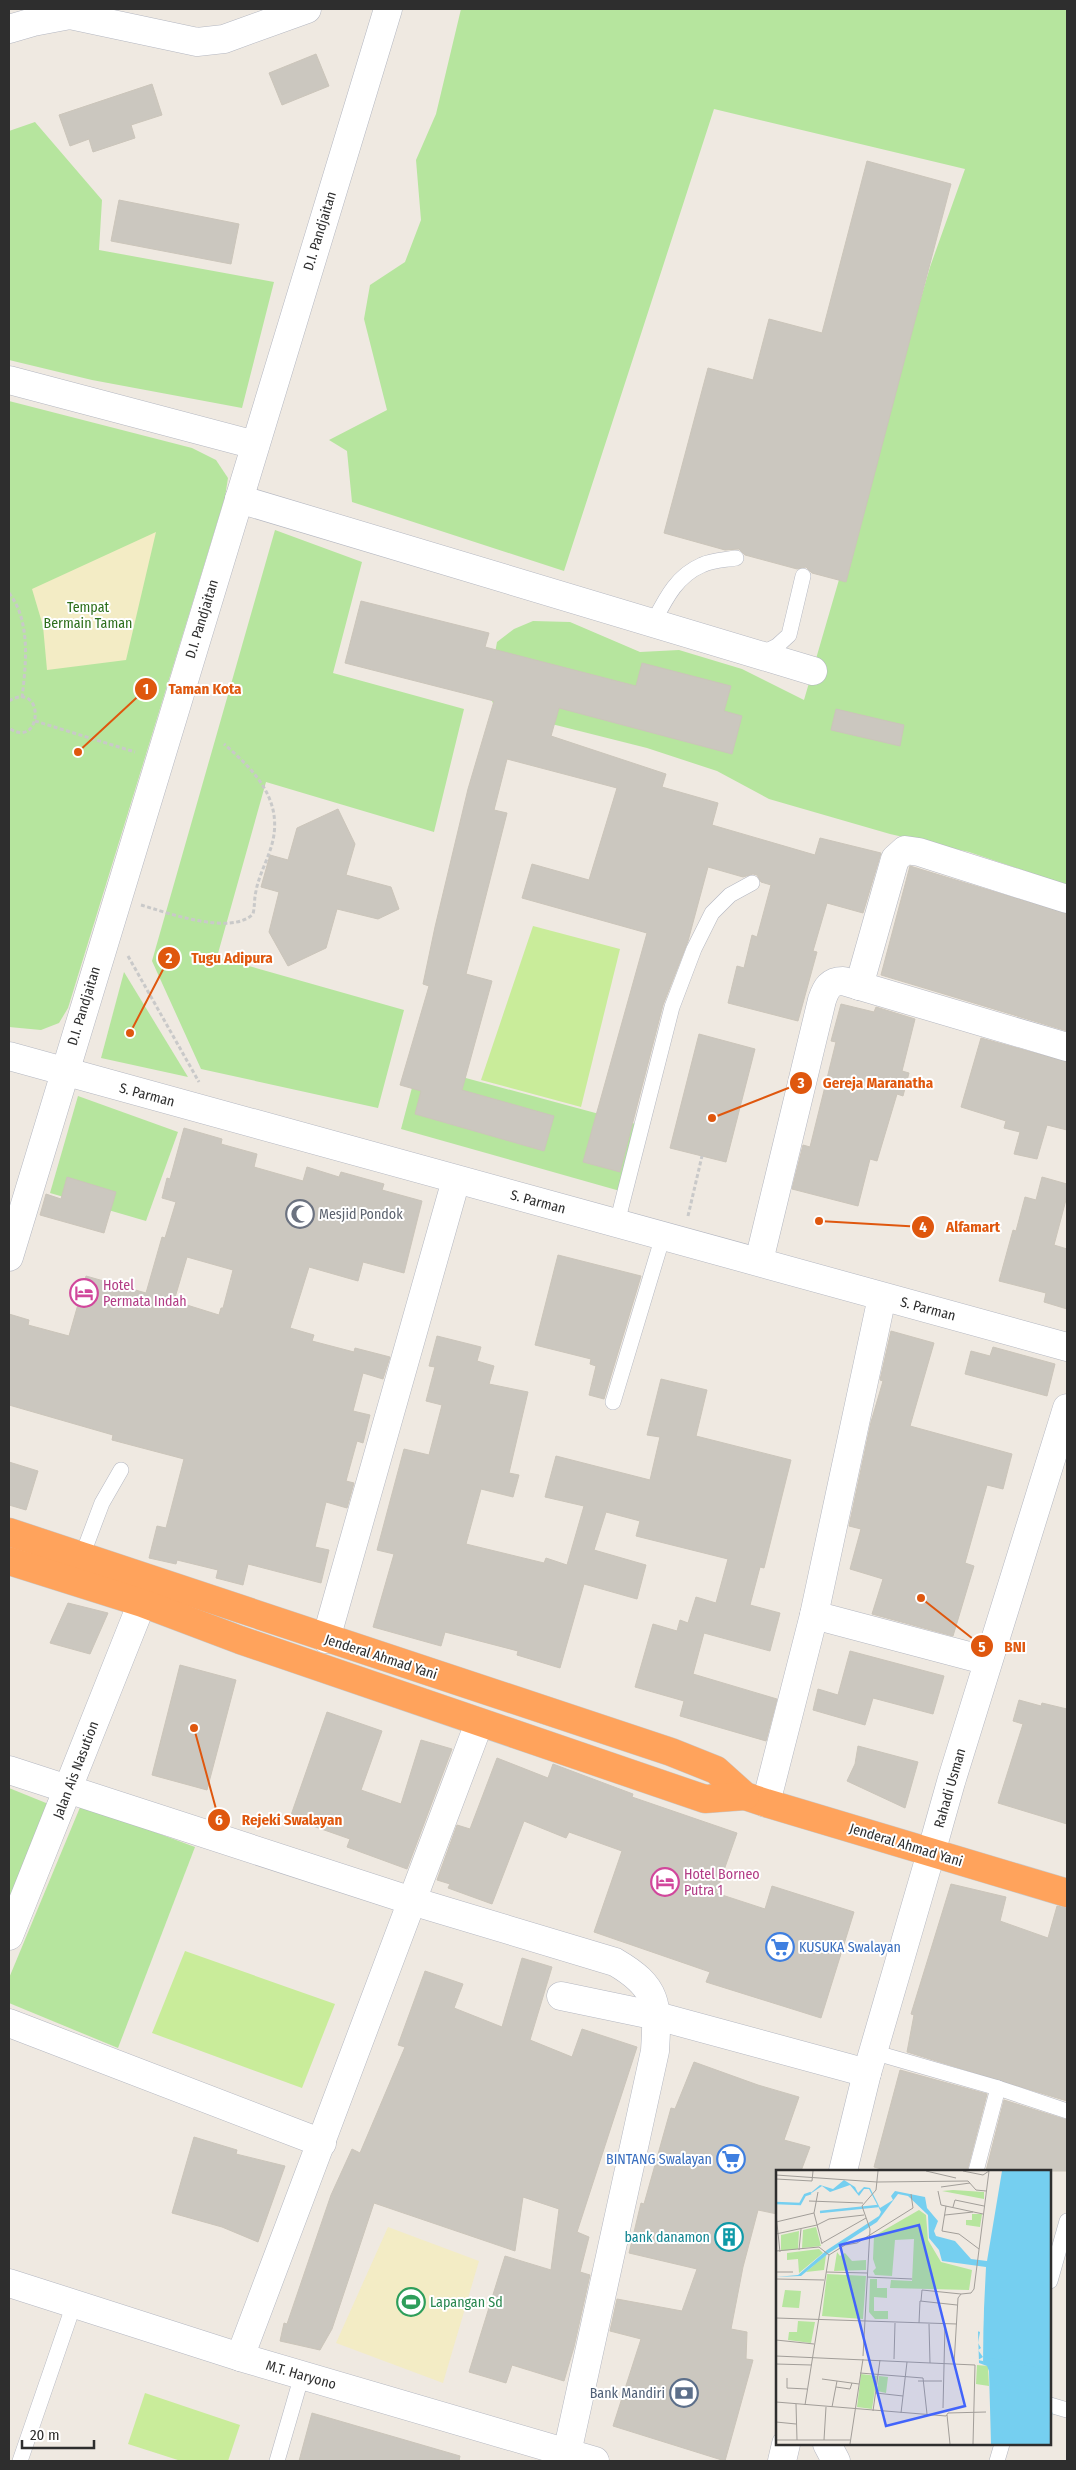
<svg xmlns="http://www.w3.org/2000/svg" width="1076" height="2470" font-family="'Fira Sans Condensed',sans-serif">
  <rect width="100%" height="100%" fill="#efe9e1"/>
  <g fill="#b6e59e">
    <polygon points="461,9 1067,9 1067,885 969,852 890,834 769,799 717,771 647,748 496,710 488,692 497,642 514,629 533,621 570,622 640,652 679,650 742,669 804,700 930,267 965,169 714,109 564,571 352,502 347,451 329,440 387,410 364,319 370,285 405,262 421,220 416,160 436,114"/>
    <polygon points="35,122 102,200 99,250 274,282 242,408 92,380 9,360 9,131"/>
    <polygon points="9,401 192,448 216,460 228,478 225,497 68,1008 59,1023 41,1030 9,1027"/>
    <polygon points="275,530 362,562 333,673 464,709 434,832 266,782 217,957 404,1010 378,1108 201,1069 152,961"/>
    <polygon points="124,972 188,1077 101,1058"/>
    <polygon points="418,1065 636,1124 620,1191 401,1129"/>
    <polygon points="78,1096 178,1132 146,1221 50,1193"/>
    <polygon points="9,1788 51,1805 9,1903"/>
    <polygon points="81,1805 195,1847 118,2048 9,2003 9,1978"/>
  </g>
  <g fill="#f3ecc5">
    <polygon points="156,532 126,660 47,670 43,626 32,589"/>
    <polygon points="388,2227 479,2261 443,2383 336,2343"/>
  </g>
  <g fill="#c9ec9a">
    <polygon points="533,926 620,949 581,1107 481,1080"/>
    <polygon points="185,1951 335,2004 302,2088 152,2033"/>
    <polygon points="145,2393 240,2425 228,2461 181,2461 128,2444"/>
  </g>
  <g fill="#cbc7bf" stroke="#cbc5ba" fill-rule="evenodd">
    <polygon points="316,54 329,86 282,105 269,73"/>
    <polygon points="152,84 162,115 131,125 135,138 93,152 89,139 70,146 59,115"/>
    <polygon points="867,161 951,184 846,582 812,573 806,567 797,569 745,555 739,549 725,550 664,533 708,368 753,380 769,319 822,333"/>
    <polygon points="119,200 239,224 231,264 111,241"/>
    <polygon points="361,601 489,633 485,647 636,686 642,663 731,686 724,711 742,716 732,754 559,708 551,736 666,774 662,787 718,803 712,825 815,855 820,838 881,853 863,913 827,903 813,951 817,952 798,1021 728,1003 737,966 744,968 752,935 757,937 771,885 761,882 757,875 753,874 743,877 708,867 688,941 663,1005 620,1172 583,1162 647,933 522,898 532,864 589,880 617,788 507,759 494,810 507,813 466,974 492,981 462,1090 554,1116 544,1151 415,1114 421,1091 400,1085 429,986 423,984 435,927 468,789 494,701 345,663"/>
    <polygon points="836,709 904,725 900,746 831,730"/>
    <polygon points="338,809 355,844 346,875 391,887 399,909 378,919 337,909 326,948 288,966 269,932 279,892 261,887 270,855 288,860 297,828"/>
    <polygon points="910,866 1067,914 1067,1031 881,975"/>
    <polygon points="841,1004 874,1012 876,1007 915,1019 902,1071 909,1073 903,1096 897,1094 877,1161 870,1159 858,1206 792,1189 803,1145 810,1147 836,1042 831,1041"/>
    <polygon points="699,1034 755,1049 726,1162 670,1148"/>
    <polygon points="981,1038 1067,1062 1067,1130 1047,1125 1037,1159 1014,1154 1020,1132 1004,1128 1006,1121 961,1107"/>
    <path d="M184,1128L222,1139L221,1144L257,1154L254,1167L303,1181L307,1167L339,1177L341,1172L384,1184L382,1190L422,1201L404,1273L363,1262L358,1281L309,1267L290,1328L314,1335L312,1341L354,1352L355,1348L390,1357L383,1379L363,1373L353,1411L370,1415L363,1443L357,1441L346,1481L354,1483L347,1508L326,1502L315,1547L329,1550L321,1583L248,1564L243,1585L216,1578L218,1570L177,1560L176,1564L149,1558L157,1526L166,1528L184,1459L112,1440L113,1435L9,1405V1314L29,1320L28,1325L69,1336L86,1276L146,1293L162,1237L165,1238L176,1202L162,1198L167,1178L170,1179ZM187,1257L233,1270L223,1308H221L219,1315L174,1301Z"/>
    <polygon points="67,1177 116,1192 104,1233 40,1215 46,1194 61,1199"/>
    <polygon points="1042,1177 1067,1184 1067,1196 1054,1245 1067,1249 1067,1309 1044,1302 1046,1293 999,1281 1013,1230 1016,1231 1025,1197 1036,1200"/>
    <polygon points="558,1255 641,1276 604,1399 589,1395 596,1366 590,1364 591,1359 535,1345"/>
    <polygon points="891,1331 934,1343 910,1426 1012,1454 1003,1489 987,1485 965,1563 974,1566 953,1636 872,1614 883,1579 850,1569 861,1529 849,1526 871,1422 883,1381 880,1380"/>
    <polygon points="437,1336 481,1347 477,1361 494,1366 489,1384 528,1392 509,1473 519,1475 513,1497 481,1489 466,1544 544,1563 546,1558 567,1565 584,1506 545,1497 556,1456 650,1480 660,1437 647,1435 661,1379 707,1390 696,1436 791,1460 764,1568 760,1567 750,1605 780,1613 770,1651 704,1633 693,1674 777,1699 766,1741 680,1716 684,1701 635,1687 653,1624 677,1631 680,1620 688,1623 696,1597 716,1603 728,1559 636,1536 640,1521 606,1512 594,1550 646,1565 637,1599 584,1584 560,1668 517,1655 518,1651 445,1632 441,1646 373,1627 394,1554 377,1550 404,1449 429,1455 442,1405 426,1401 435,1367 429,1366"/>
    <polygon points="993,1347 1055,1364 1047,1396 965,1374 971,1351 990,1356"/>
    <polygon points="9,1462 38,1471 26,1510 9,1505"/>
    <polygon points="68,1603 108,1613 90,1654 50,1643"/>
    <polygon points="850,1651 944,1676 933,1714 873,1698 865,1725 813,1710 818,1689 838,1695"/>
    <polygon points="180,1665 236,1680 207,1790 152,1775"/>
    <polygon points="1019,1700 1041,1706 1042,1703 1067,1709 1067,1824 998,1803 1023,1724 1013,1721"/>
    <polygon points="327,1712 382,1731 361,1790 401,1804 421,1740 452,1749 407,1869 347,1847 350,1839 290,1818"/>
    <polygon points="858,1746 918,1762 905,1808 847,1781 855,1764"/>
    <polygon points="497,1758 548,1778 553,1764 633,1794 632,1797 737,1833 716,1893 765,1909 772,1886 854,1912 821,2018 706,1982 710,1972 594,1932 622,1851 569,1832 566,1838 524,1821 492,1904 448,1888 450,1884 437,1880 457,1825 470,1829"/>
    <polygon points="951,1884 1006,1897 1000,1921 1048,1938 1057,1906 1067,1908 1067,2101 907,2052 914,2015 911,2014"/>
    <polygon points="522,1958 552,1967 530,2040 572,2057 582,2029 637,2047 577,2232 589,2237 580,2272 590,2275 574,2347 564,2381 512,2365 506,2383 469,2372 505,2256 551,2270 559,2209 523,2197 515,2251 374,2203 332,2329 320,2350 280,2341 284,2323 287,2324 331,2195 352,2149 360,2153 405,2047 398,2045 425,1971 463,1984 454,2008 502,2027"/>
    <polygon points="694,2062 758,2085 799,2097 784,2140 810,2147 801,2171 777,2171 777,2214 758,2210 743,2267 731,2329 747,2332 746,2359 753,2360 725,2461 613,2426 641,2339 610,2331 617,2299 682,2311 697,2269 629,2253 641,2203 644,2204 671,2108 675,2109"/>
    <polygon points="900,2070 987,2094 967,2171 889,2171 874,2167"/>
    <polygon points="1004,2100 1067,2120 1067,2171 986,2171"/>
    <polygon points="194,2137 237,2150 236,2154 285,2166 258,2242 222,2227 172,2213"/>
    <polygon points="312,2413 460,2456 459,2461 299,2461"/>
  </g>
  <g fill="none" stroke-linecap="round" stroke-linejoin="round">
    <defs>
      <g id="lane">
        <path d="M653,623C665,600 676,576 702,565C712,560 725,560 736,558"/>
        <polyline points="761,654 777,646 789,635 803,576"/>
        <polyline points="617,1223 672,1007 694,949 712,913 730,895 752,883"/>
        <polyline points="613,1402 663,1236"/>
        <polyline points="82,1556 102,1503 121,1470"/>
        <polyline points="873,2052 998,2088 1067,2111"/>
        <polyline points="976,2171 998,2088"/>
        <polyline points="1050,2281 1067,2221"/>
        <polyline points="1050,2405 1067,2410"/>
        <polyline points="20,2461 74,2304"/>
        <polyline points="277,2461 302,2375"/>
        <polyline points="997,2461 1002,2444"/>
      </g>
      <g id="street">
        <polyline points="9,29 33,22 70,15 197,42 224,39 307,9"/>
        <polyline points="9,380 255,445"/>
        <polyline points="239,499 813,671"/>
        <polyline points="859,986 895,859 905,850 919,852 1067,899"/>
        <polyline points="9,1056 1067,1347"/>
        <path d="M759,1261L822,1000C826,988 830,981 843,981L1067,1047"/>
        <polyline points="814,1615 988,1661"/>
        <polyline points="326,1639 456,1180"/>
        <path d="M9,1770L412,1901L615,1962C658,1987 658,2004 655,2051L567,2453"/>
        <polyline points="766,1803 814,1615 882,1297"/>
        <polyline points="931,1853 951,1782 1067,1408"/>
        <polyline points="9,1936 151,1580"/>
        <polyline points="561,1996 657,2016 867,2073"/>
        <polyline points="9,2023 322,2143"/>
        <polyline points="240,2357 479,1723"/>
      </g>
      <g id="secondary">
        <polyline points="9,1257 388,9"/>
        <polyline points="843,2171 867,2073 931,1853"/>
        <polyline points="9,2283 240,2357 595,2461"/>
        <polyline points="827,2444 836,2461"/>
        <polyline points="782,2461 786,2444"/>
      </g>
      <g id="highway">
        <polyline points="9,1532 671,1752 716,1770 745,1796 766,1803 1067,1893"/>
        <polyline points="9,1561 142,1603 240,1640 705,1799 745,1796"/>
      </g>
    </defs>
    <use href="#lane" stroke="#b4b7c1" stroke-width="16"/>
    <use href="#street" stroke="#b4b7c1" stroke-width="29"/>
    <use href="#secondary" stroke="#b4b7c1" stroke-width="29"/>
    <use href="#highway" stroke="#c9c9c9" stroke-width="29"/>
    <g stroke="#c9c9c9" stroke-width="3" stroke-dasharray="4 2.5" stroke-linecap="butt">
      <path d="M9,593C31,621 26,664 22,698"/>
      <path d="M9,701C45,679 43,751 9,728"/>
      <polyline points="35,721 135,752"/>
      <path d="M141,905C168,913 231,936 253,914C255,906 254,899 256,891C259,874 269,858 273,840C282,798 253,769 224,744"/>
      <polyline points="128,956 199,1082"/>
      <polyline points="688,1216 702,1156"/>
    </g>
    <use href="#lane" stroke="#fff" stroke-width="15"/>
    <use href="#street" stroke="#fff" stroke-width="28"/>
    <use href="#secondary" stroke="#fff" stroke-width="28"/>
    <use href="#highway" stroke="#ffa35c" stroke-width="28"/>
  </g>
  <defs>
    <symbol id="mosque-ring" viewBox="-11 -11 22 22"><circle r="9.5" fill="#fff" stroke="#6b7280" stroke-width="1.5"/><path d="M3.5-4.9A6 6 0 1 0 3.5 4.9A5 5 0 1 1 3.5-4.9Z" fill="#6b7280"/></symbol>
    <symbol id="hotel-ring" viewBox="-11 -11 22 22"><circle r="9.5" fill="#fff" stroke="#d1479c" stroke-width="1.5"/><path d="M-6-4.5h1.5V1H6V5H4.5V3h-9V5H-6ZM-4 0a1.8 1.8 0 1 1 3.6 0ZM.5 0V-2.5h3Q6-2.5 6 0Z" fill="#d1479c"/></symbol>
    <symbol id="supermarket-ring" viewBox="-11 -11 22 22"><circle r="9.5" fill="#fff" stroke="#3f7fe0" stroke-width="1.5"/><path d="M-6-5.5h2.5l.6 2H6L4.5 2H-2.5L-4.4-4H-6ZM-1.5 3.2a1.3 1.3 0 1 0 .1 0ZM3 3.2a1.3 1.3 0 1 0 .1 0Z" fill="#3f7fe0"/></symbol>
    <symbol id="building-ring" viewBox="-11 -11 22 22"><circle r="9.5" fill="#fff" stroke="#0f9aa8" stroke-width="1.5"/><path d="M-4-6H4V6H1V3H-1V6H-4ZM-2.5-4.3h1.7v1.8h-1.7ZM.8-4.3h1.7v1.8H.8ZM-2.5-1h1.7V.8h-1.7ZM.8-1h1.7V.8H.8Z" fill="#0f9aa8"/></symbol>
    <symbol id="stadium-ring" viewBox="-11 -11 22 22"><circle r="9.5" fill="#fff" stroke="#2e9e5b" stroke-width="1.5"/><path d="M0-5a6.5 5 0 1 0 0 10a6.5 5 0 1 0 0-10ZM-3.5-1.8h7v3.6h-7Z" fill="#2e9e5b"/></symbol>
    <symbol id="bank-ring" viewBox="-11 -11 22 22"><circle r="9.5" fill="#fff" stroke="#5c6f8a" stroke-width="1.5"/><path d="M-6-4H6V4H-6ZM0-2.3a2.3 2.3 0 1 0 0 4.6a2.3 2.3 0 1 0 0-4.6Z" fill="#5c6f8a"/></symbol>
  </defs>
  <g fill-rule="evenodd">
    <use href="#mosque-ring" x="284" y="1198" width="32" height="32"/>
    <use href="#hotel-ring" x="68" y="1277" width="32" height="32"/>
    <use href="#hotel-ring" x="649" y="1866" width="32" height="32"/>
    <use href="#supermarket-ring" x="764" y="1931" width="32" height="32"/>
    <use href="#supermarket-ring" x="715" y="2143" width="32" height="32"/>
    <use href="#building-ring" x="713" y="2221" width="32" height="32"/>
    <use href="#stadium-ring" x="395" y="2286" width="32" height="32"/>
    <use href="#bank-ring" x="668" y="2377" width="32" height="32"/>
  </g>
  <g text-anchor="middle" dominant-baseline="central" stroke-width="4" stroke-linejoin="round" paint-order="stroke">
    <g font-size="14" fill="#2e2e2e" stroke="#fff">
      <text transform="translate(320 231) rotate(-73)">D.I. Pandjaitan</text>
      <text transform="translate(202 619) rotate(-73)">D.I. Pandjaitan</text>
      <text transform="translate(84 1006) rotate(-73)">D.I. Pandjaitan</text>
      <text transform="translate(147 1095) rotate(15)">S. Parman</text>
      <text transform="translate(538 1202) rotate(15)">S. Parman</text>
      <text transform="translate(928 1309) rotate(15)">S. Parman</text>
      <text transform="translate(381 1657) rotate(18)">Jenderal Ahmad Yani</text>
      <text transform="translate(76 1770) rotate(-69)">Jalan Ais Nasution</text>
      <text transform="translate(950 1788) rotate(-74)">Rahadi Usman</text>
      <text transform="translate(906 1845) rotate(17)">Jenderal Ahmad Yani</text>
      <text transform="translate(301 2375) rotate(16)">M.T. Haryono</text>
    </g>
    <g font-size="14" fill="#2c6e1b" stroke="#fff">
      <text x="88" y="607">Tempat<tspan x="88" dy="16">Bermain Taman</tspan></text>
    </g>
    <g font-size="14" fill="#5b616d" stroke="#fff" text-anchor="start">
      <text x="319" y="1214">Mesjid Pondok</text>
    </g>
    <g font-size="14" fill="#b23c85" stroke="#fff" text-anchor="start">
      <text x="103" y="1285">Hotel<tspan x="103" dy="16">Permata Indah</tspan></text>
      <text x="684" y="1874">Hotel Borneo<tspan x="684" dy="16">Putra 1</tspan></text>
    </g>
    <g font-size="14" fill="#366cbe" stroke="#fff" text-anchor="start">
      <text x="799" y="1947">KUSUKA Swalayan</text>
      <text x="712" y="2159" text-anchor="end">BINTANG Swalayan</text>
    </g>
    <g font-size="14" fill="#0d838f" stroke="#fff" text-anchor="end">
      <text x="710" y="2237">bank danamon</text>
    </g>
    <g font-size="14" fill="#27864d" stroke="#fff" text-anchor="start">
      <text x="430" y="2302">Lapangan Sd</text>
    </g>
    <g font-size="14" fill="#4e5e75" stroke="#fff" text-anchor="end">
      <text x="665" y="2393">Bank Mandiri</text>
    </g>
  </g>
  <g transform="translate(776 2170)">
    <rect width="275" height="275" fill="#efe9e1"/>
    <path d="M177,20L208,22V29L166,21ZM143,40L150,45L152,70L165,92L196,100L193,120L114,118L115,110L136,111L138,69L119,70L116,106L99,105L97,101L100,98L97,89L98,66ZM196,44H206L204,57L190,55V50H196ZM40,57L45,76L26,78L27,60ZM23,61L22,79L5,81V65ZM43,79L47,83L23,103L22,89L11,90V83ZM61,82L64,86L69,83L76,91L90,90V100L58,101ZM50,85L48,100L30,102ZM51,104L90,106L87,149L46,146ZM94,109H101V118H111V128L98,127V141H112V149H99L93,142ZM9,120L25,121L23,138L6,137ZM22,151L39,152L35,173L12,170L13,162H21ZM201,195L212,196L213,216L200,214ZM85,204L101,206L96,239L81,237ZM103,206L112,207L110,223L101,221Z" fill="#b6e59e"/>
    <path d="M226,1H275V274H215L213,201L211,196L203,193L202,161L207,159L210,97L166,91L163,80L153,68L152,45L132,26L122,24L101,52L53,83L25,106L0,107L22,105L51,80L103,46L105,42L93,19H88L83,26L74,15L54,22L46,16L31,26L44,15L57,19L68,10L79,17L82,23L88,17L94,18L104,38L117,30L115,26L119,21L149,27L151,38L162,51L158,61L160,66L179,71L195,89L211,91Z" fill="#75cff0"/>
    <path d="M206,107L208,108L207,195V191L202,190L207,187L202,180L205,178L202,173L204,162L201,161L204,158Z" fill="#efe9e1"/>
    <path fill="none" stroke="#75cff0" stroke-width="2.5" d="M0,33L24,34L29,25L35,23M44,42L102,36M209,189L269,197L275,214M274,274L275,242"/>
    <path fill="none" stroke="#a29e99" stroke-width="1" d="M150,1L180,8M187,1L207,5L213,1M0,5L101,12L192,11L200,20L210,21M0,9L36,11L37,1M165,17L194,13M162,21L165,35L207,44M33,31L87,33M170,36L166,61L183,64L203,79M177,37L179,30L208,36M38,43L46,74M38,43L42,22M0,44L4,82M169,45L197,42M0,52L38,43M0,64L41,55L53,49L88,45M46,73L90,48M23,80L25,59M0,81L43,77L53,85L29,235M53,85L69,75L81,73L137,38L135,24M0,102H17M50,102L91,103M91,107L136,109M0,109L48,110M145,131L146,120L185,124M0,148L181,154M143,153L144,131L181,135M153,154L154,193M0,170L38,174M0,186L199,195M87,186L94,59L86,36L100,20L102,1M118,189L119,153M0,194L35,195M178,194L182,128L185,124L195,123L198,119L213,1M84,203L147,208L151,244M11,208V218L31,219M46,209L83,214M142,211H166M60,217L74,219L76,213M100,223L127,226M0,232L170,246L172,243L210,242M20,234L21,270M56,237L61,211M167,238L169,154M97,241L104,190M125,243L131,192M171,245L174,274M0,252L20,254M0,270H74M48,270L50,237M74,274L87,189M197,274L199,195"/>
    <path fill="#4264fb" fill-opacity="0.15" stroke="#4264fb" stroke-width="2.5" d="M143,55L189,236L110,256L64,75Z"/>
    <rect width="275" height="275" fill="none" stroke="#2e2e2e" stroke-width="2.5"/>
  </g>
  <path fill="none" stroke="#df570e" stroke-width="2" d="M78 752L146 689M130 1033L169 958M712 1118L801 1083M819 1221L923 1227M921 1598L982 1646M194 1728L219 1820"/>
  <g fill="#df570e" stroke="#fff" stroke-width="2">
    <circle cx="78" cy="752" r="5"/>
    <circle cx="130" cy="1033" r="5"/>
    <circle cx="712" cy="1118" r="5"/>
    <circle cx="819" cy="1221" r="5"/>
    <circle cx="921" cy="1598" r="5"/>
    <circle cx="194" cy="1728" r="5"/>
    <circle cx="146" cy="689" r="12"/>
    <circle cx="169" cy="958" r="12"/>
    <circle cx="801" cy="1083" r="12"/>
    <circle cx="923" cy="1227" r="12"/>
    <circle cx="982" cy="1646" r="12"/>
    <circle cx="219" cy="1820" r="12"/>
  </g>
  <g font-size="15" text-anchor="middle" font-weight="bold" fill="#fff">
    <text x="146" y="694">1</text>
    <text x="169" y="963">2</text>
    <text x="801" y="1088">3</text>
    <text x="923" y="1232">4</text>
    <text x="982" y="1652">5</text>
    <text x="219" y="1825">6</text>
  </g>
  <g font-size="15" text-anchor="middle" font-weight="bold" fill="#df570e" stroke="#fff" stroke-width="4" stroke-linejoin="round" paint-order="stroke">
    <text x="205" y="694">Taman Kota</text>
    <text x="232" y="963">Tugu Adipura</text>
    <text x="878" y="1088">Gereja Maranatha</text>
    <text x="973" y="1232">Alfamart</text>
    <text x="1015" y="1652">BNI</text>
    <text x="292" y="1825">Rejeki Swalayan</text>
  </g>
  <rect width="1076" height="2470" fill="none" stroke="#2e2e2e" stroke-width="20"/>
  <path d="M22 2440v8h72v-8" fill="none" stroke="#2e2e2e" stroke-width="2.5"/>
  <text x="30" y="2440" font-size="15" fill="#2e2e2e" stroke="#ffffff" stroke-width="4" paint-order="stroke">20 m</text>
</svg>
